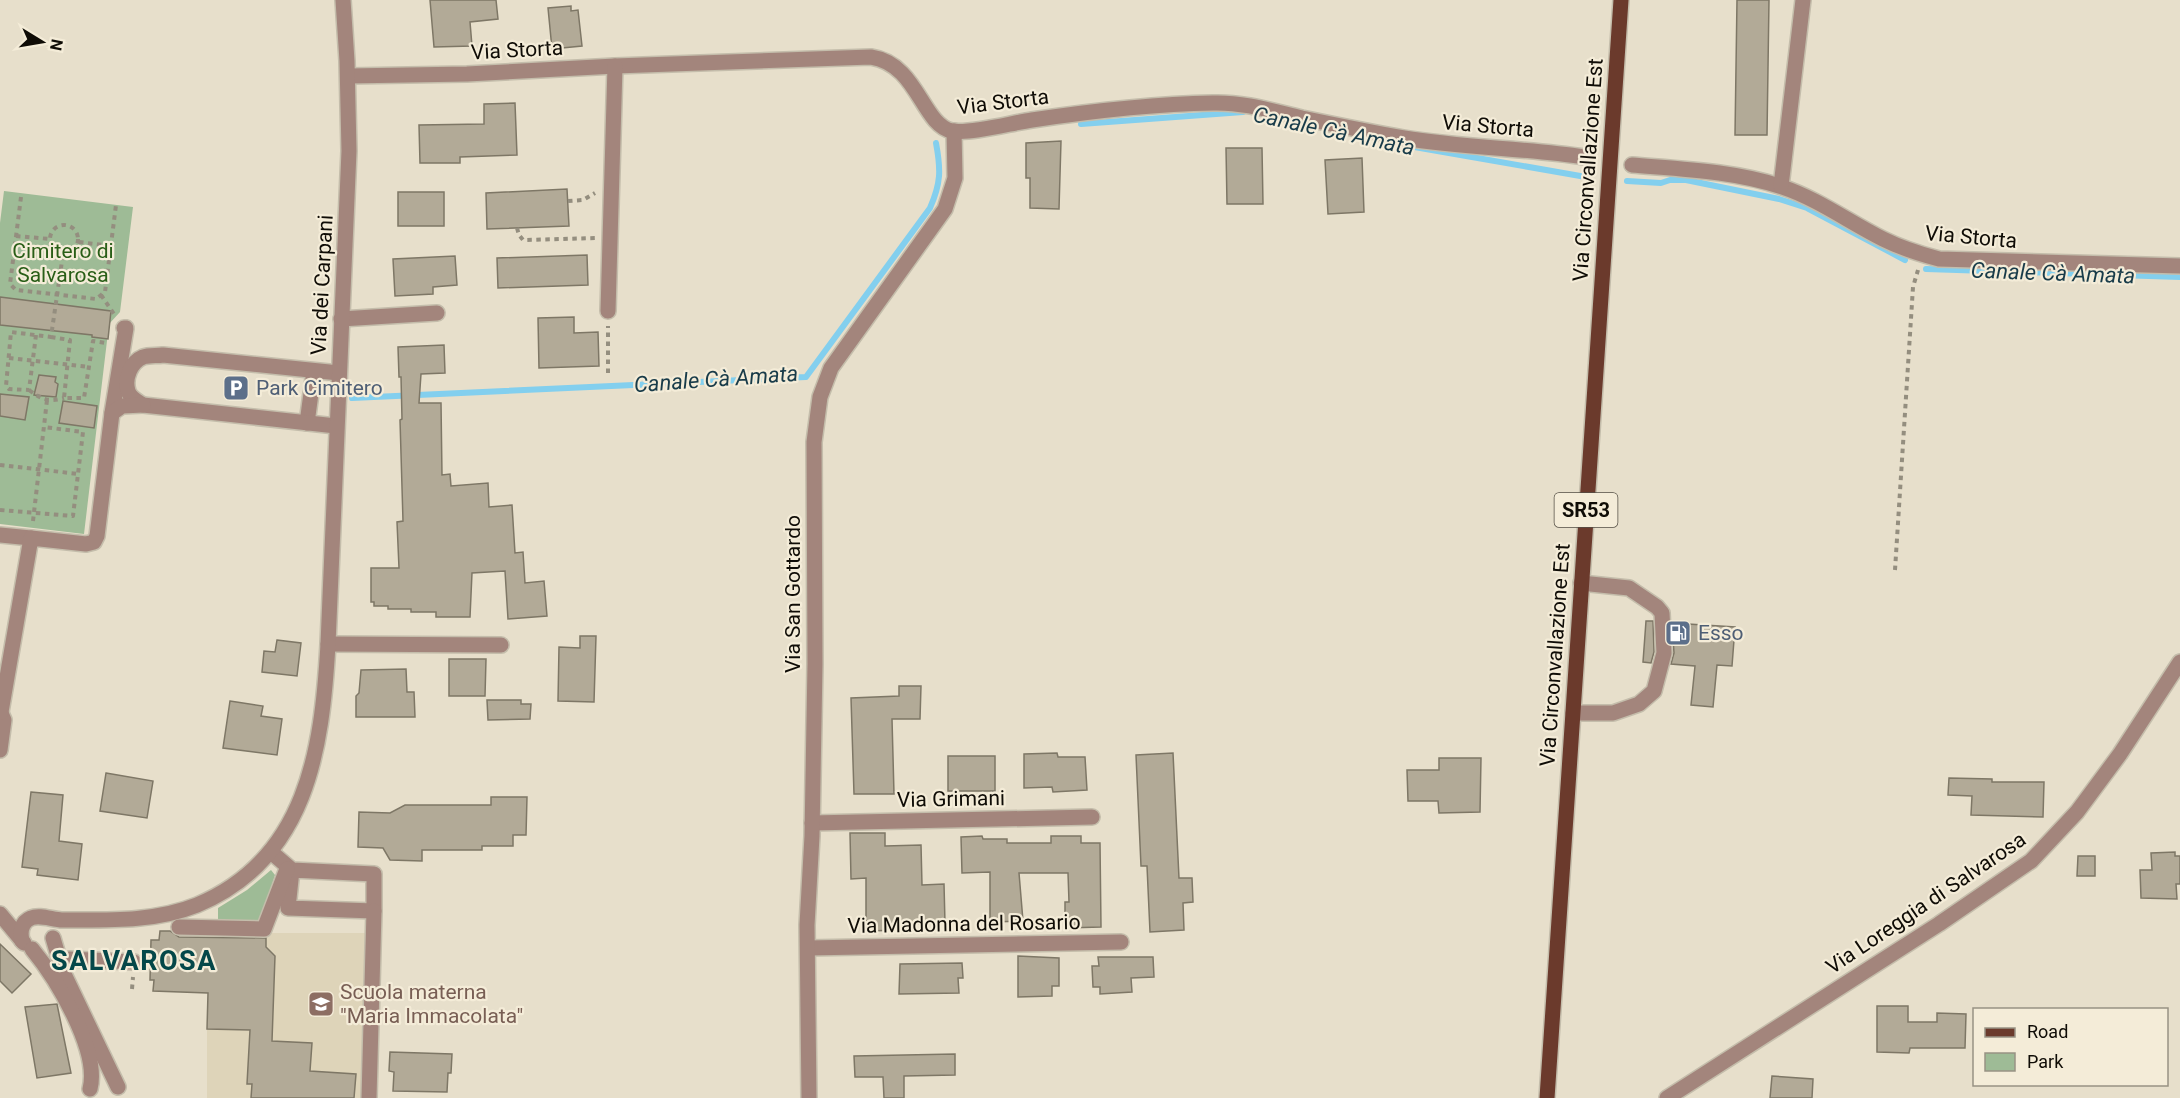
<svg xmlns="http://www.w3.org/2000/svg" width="2180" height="1098" font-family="Roboto,sans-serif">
  <rect width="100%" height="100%" fill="#e7dfcb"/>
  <polygon fill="#ded4b9" points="266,933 369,933 366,1098 207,1098 207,1029 226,1030 249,1023 272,1023 275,956 266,947"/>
  <g fill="#9ebb96">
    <polygon points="4,191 133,207 120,312 109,324 84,534 0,524 0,223"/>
    <polygon points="271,870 275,875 259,926 218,924 218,908 247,890"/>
  </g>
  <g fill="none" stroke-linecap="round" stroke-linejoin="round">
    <g stroke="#83cfee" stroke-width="6">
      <polyline points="1081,124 1243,112"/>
      <polyline points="1403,145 1586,177"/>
      <polyline points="1627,181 1661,183 1670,180 1686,180 1779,199 1807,208 1905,260"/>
      <polyline points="1926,269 2180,277"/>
      <path d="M352,398L806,377L930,208C941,183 941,170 936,143"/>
    </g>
  </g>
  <g fill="#b2aa97" stroke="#7e7766" stroke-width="1.5">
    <polygon points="430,0 496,0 498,19 470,22 472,46 434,47"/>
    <polygon points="1737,0 1769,0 1767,135 1735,135"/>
    <polygon points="571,6 571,11 578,10 582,46 552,49 548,8"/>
    <polygon points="515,103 517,155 460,157 460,163 420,163 419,125 484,124 484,104"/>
    <polygon points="1061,141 1059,209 1030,208 1030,178 1026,178 1026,143"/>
    <polygon points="1226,148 1262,148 1263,204 1227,204"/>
    <polygon points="1362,158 1364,212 1328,214 1325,160"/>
    <polygon points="567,189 569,226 487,229 486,193"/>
    <rect x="398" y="192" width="46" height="34"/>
    <polygon points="587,255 588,285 498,288 497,258"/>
    <polygon points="455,256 457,285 433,287 433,294 395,296 393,259"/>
    <polygon points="0,297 111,311 108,339 92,337 92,335 0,325"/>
    <polygon points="574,317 574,333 598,332 599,366 539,368 538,318"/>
    <polygon points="444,345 445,373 421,374 419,403 441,403 442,475 450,474 451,486 488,483 489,507 512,505 515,553 523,552 525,583 544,581 547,616 508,619 505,571 472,573 470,617 436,617 436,612 411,612 411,609 388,609 388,606 374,606 374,602 371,602 371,568 399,568 397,522 403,521 400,420 402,419 401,377 399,377 398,347"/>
    <polygon points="39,375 56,377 55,382 58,384 56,397 34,395"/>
    <polygon points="0,394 29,397 25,420 0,416"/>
    <polygon points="63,401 97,406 94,428 59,423"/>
    <polygon points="1646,621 1653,621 1654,652 1651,663 1643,662"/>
    <polygon points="1672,623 1735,627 1732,666 1717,665 1713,707 1691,705 1695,666 1671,664 1674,653"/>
    <polygon points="580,636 596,636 594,702 558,701 559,647 580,648"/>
    <polygon points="277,640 301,643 297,676 262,672 264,651 275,652"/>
    <polygon points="449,659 486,659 485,696 449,696"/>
    <polygon points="406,669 407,692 414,692 415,717 356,717 356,696 359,693 361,670"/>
    <polygon points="899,686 921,686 920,719 892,719 894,794 854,794 851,698 899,696"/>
    <polygon points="487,700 521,700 521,704 531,704 530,719 488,720"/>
    <polygon points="230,701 263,706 261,716 282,719 277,755 223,748"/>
    <polygon points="1057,753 1058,757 1085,757 1087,790 1053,792 1052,787 1024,788 1024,754"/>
    <polygon points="1173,753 1179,878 1192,878 1193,902 1183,903 1184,930 1150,932 1147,866 1141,866 1136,755"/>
    <rect x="948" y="756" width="47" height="35"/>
    <polygon points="1439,758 1481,758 1480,812 1439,813 1438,801 1408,801 1407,770 1439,770"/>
    <polygon points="106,773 153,781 147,818 100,811"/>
    <polygon points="1949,778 1992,779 1992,782 2044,782 2043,817 1971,815 1972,796 1948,795"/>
    <polygon points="31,792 63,795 59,841 82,844 78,880 37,875 38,869 22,867"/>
    <polygon points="491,797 527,797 526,835 513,835 513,846 482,846 482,850 422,850 422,861 390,860 383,848 358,847 359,812 390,813 405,805 491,805"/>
    <polygon points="850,833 885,833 885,846 921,845 922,885 944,884 945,923 906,924 906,930 866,931 866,878 851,879"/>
    <polygon points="982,836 983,839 1007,839 1007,843 1051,843 1051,836 1081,836 1081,843 1100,843 1101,927 1065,928 1065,902 1069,902 1068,873 1019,873 1023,921 990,922 990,872 962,873 961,837"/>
    <polygon points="2175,852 2175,856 2180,856 2180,884 2176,884 2177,899 2141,898 2140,870 2152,870 2151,853"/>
    <polygon points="2078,856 2095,856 2095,876 2077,876"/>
    <polygon points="160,931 170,931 179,937 266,938 266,947 275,956 272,1041 312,1043 310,1071 356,1074 354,1098 251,1098 252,1084 247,1084 250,1030 207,1029 208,993 153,991 154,980 150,980 151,940 159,940"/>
    <polygon points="0,944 31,974 12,993 0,981"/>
    <polygon points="1018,956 1059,958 1059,986 1052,986 1052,996 1018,997"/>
    <polygon points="1098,957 1153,957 1154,977 1131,978 1132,992 1100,994 1100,987 1093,987 1092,966 1099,966"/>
    <polygon points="962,963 963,978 958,978 959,993 899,994 900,964"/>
    <polygon points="57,1004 71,1073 37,1078 25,1007"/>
    <polygon points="1877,1006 1908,1006 1908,1022 1937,1022 1937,1013 1966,1014 1965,1048 1910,1048 1909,1053 1877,1052"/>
    <polygon points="390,1052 452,1054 451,1073 448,1073 447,1092 393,1091 394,1072 389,1071"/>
    <polygon points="955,1054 955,1075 904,1076 904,1098 884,1098 883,1077 855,1077 854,1056"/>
    <polygon points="1772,1076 1813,1079 1812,1098 1770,1098"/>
  </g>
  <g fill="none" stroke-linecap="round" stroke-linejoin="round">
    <defs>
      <g id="minor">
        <path d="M348,76L467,74L615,66L871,57C918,64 922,125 952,131C972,134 1011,123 1032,120C1092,111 1152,104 1213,103C1243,102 1272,111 1302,118C1336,125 1370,132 1404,138C1464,148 1525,148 1584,157"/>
        <path d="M1632,165C1680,169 1736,171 1782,187C1818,199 1849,222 1883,239C1901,248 1920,254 1939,259L2180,266"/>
        <polyline points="1781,186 1803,0"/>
        <polyline points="608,311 615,66"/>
        <polyline points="341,319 437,313"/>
        <polyline points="112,413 126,328 124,328"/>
        <polyline points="307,423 314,371"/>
        <path d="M336,426L143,405C137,401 130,398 128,391C124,378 131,362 143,357C149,355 157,356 163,355L339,373"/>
        <polyline points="0,535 31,538"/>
        <polyline points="328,644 501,645"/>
        <polyline points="0,711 4,720 0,750"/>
        <polyline points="1,712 31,538 86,544 94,542 97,536 112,413 122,406 143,405"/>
        <polyline points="1573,713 1613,713 1639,704 1654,691 1664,653 1662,613 1657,607 1629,588 1581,583"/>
        <polyline points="812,823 1092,817"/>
        <polyline points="271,852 292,870 374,874 374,911 288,908 292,870"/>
        <polyline points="0,914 24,943"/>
        <polyline points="179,927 264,929 287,869"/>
        <polyline points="53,938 63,972 118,1087"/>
        <path d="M22,941C20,932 21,922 31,918C40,914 53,920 62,920C108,920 155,922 197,905C307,859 322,750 328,644L349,151L347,61L343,0"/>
        <polyline points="808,948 1121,942"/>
        <path d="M32,949C56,978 100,1050 90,1089"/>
        <polyline points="69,959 134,962"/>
        <polyline points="369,1098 374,911"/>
        <polyline points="809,1098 807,925 812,836 815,664 814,442 820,397 831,368 945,209 955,178 954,131"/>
        <polyline points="1667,1098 1939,924 2031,861 2077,812 2120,754 2180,662"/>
      </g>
      <polyline id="major" points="1547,1098 1621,0"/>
    </defs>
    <use href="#minor" stroke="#c4bdab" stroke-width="18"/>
    <use href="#major" stroke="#c4bdab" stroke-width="18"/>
    <g stroke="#948e7f" stroke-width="4" stroke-dasharray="4.5 4.5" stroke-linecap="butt">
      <polyline points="21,197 10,284 16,290 96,299 105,292 116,205"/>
      <polyline points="568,201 583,200 595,193"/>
      <circle cx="64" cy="239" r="14"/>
      <polyline points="517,228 519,235 523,240 596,238"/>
      <polyline points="16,236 50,239"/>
      <polyline points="79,242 111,246"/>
      <polyline points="101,295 116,317"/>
      <polyline points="36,335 29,390 9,389 6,386 11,332 51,337 63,254"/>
      <polyline points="51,337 70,340 64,398 84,398 93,341 106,343"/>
      <polyline points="9,358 89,367"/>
      <polyline points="608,373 608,326"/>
      <path d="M29,390C42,400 49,402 64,398"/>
      <polyline points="0,465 79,474"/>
      <polyline points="0,510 73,516 83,432 44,427"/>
      <polyline points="33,521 47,400"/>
      <polyline points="1895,570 1913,287 1918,270"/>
      <polyline points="132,989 133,977"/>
    </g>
    <use href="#minor" stroke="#a3857c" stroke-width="15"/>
    <use href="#major" stroke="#6b3a2c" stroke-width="15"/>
  </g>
  <defs>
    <symbol id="parking-square" viewBox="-11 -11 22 22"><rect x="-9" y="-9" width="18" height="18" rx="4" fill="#5c6f8a" stroke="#f4ecd8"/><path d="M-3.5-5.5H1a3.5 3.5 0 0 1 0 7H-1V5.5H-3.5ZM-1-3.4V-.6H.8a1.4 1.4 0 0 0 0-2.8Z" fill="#fff"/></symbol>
    <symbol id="fuel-square" viewBox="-11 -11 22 22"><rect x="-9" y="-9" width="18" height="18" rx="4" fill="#5c6f8a" stroke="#f4ecd8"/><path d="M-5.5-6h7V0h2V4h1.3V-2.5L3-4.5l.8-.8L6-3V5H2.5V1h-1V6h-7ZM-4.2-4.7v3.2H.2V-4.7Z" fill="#fff"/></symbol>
    <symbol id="school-square" viewBox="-11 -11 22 22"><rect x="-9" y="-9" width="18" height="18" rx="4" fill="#8d6e63" stroke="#f4ecd8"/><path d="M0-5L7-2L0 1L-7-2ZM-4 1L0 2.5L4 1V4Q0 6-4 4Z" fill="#fff"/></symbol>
  </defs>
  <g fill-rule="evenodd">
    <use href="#parking-square" x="221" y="373" width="30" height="30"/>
    <use href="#fuel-square" x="1663" y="618" width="30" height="30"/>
    <use href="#school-square" x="306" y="989" width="30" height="30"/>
  </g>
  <g text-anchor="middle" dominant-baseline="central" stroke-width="4.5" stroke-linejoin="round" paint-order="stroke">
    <rect fill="#f4ecd8" stroke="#544f45" stroke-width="1.5" x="1554.5" y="493" width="63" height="34" rx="4.5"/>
    <g font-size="20" font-weight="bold" fill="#0f0c06">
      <text x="1586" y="510">SR53</text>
    </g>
    <g font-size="21" fill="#0f0c06" stroke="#f4ecd8">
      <text transform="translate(517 50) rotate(-3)">Via Storta</text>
      <text transform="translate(1003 102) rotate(-7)">Via Storta</text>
      <text transform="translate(1488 126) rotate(5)">Via Storta</text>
      <text transform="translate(1588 170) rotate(-86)">Via Circonvallazione Est</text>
      <text transform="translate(1971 237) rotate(5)">Via Storta</text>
      <text transform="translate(322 285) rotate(-87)">Via dei Carpani</text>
      <text transform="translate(793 594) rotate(-90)">Via San Gottardo</text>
      <text transform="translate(1555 655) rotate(-86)">Via Circonvallazione Est</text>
      <text transform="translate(951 799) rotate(-1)">Via Grimani</text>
      <text transform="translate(1926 903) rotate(-34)">Via Loreggia di Salvarosa</text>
      <text transform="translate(964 924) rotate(-1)">Via Madonna del Rosario</text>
    </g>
    <g font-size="21" fill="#295e17" stroke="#f4ecd8">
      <text x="63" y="251">Cimitero di<tspan x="63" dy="24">Salvarosa</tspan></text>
    </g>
    <g font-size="21" fill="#4e5e75" stroke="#f4ecd8" text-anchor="start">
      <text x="256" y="388">Park Cimitero</text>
      <text x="1698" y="633">Esso</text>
    </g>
    <g font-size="21" fill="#785e54" stroke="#f4ecd8" text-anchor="start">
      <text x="340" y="992">Scuola materna<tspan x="340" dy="24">"Maria Immacolata"</tspan></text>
    </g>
    <g font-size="22" font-style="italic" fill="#183b49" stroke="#f4ecd8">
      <text transform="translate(1334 131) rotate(12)">Canale Cà Amata</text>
      <text transform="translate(2053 273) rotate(2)">Canale Cà Amata</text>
      <text transform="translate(716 379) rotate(-4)">Canale Cà Amata</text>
    </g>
    <g font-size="27" font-weight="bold" letter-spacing="1.5" fill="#044749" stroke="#f4ecd8">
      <text x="134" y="961">SALVAROSA</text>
    </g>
  </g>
  <rect x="1973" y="1008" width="195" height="78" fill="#f4ecd8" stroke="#989284" stroke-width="1.5"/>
  <rect x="1985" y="1028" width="30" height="9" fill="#6b3a2c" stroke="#989284" stroke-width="1.5"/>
  <text x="2027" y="1038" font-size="18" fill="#0f0c06">Road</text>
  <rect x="1985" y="1053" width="30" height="18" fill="#9ebb96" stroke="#989284" stroke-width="1.5"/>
  <text x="2027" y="1068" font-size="18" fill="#0f0c06">Park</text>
  <g transform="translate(42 42) rotate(101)" stroke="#f4ecd8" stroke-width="4.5" paint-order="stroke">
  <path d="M0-4.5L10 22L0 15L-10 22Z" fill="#0f0c06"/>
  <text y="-9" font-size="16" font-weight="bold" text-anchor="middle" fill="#0f0c06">N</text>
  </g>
</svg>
